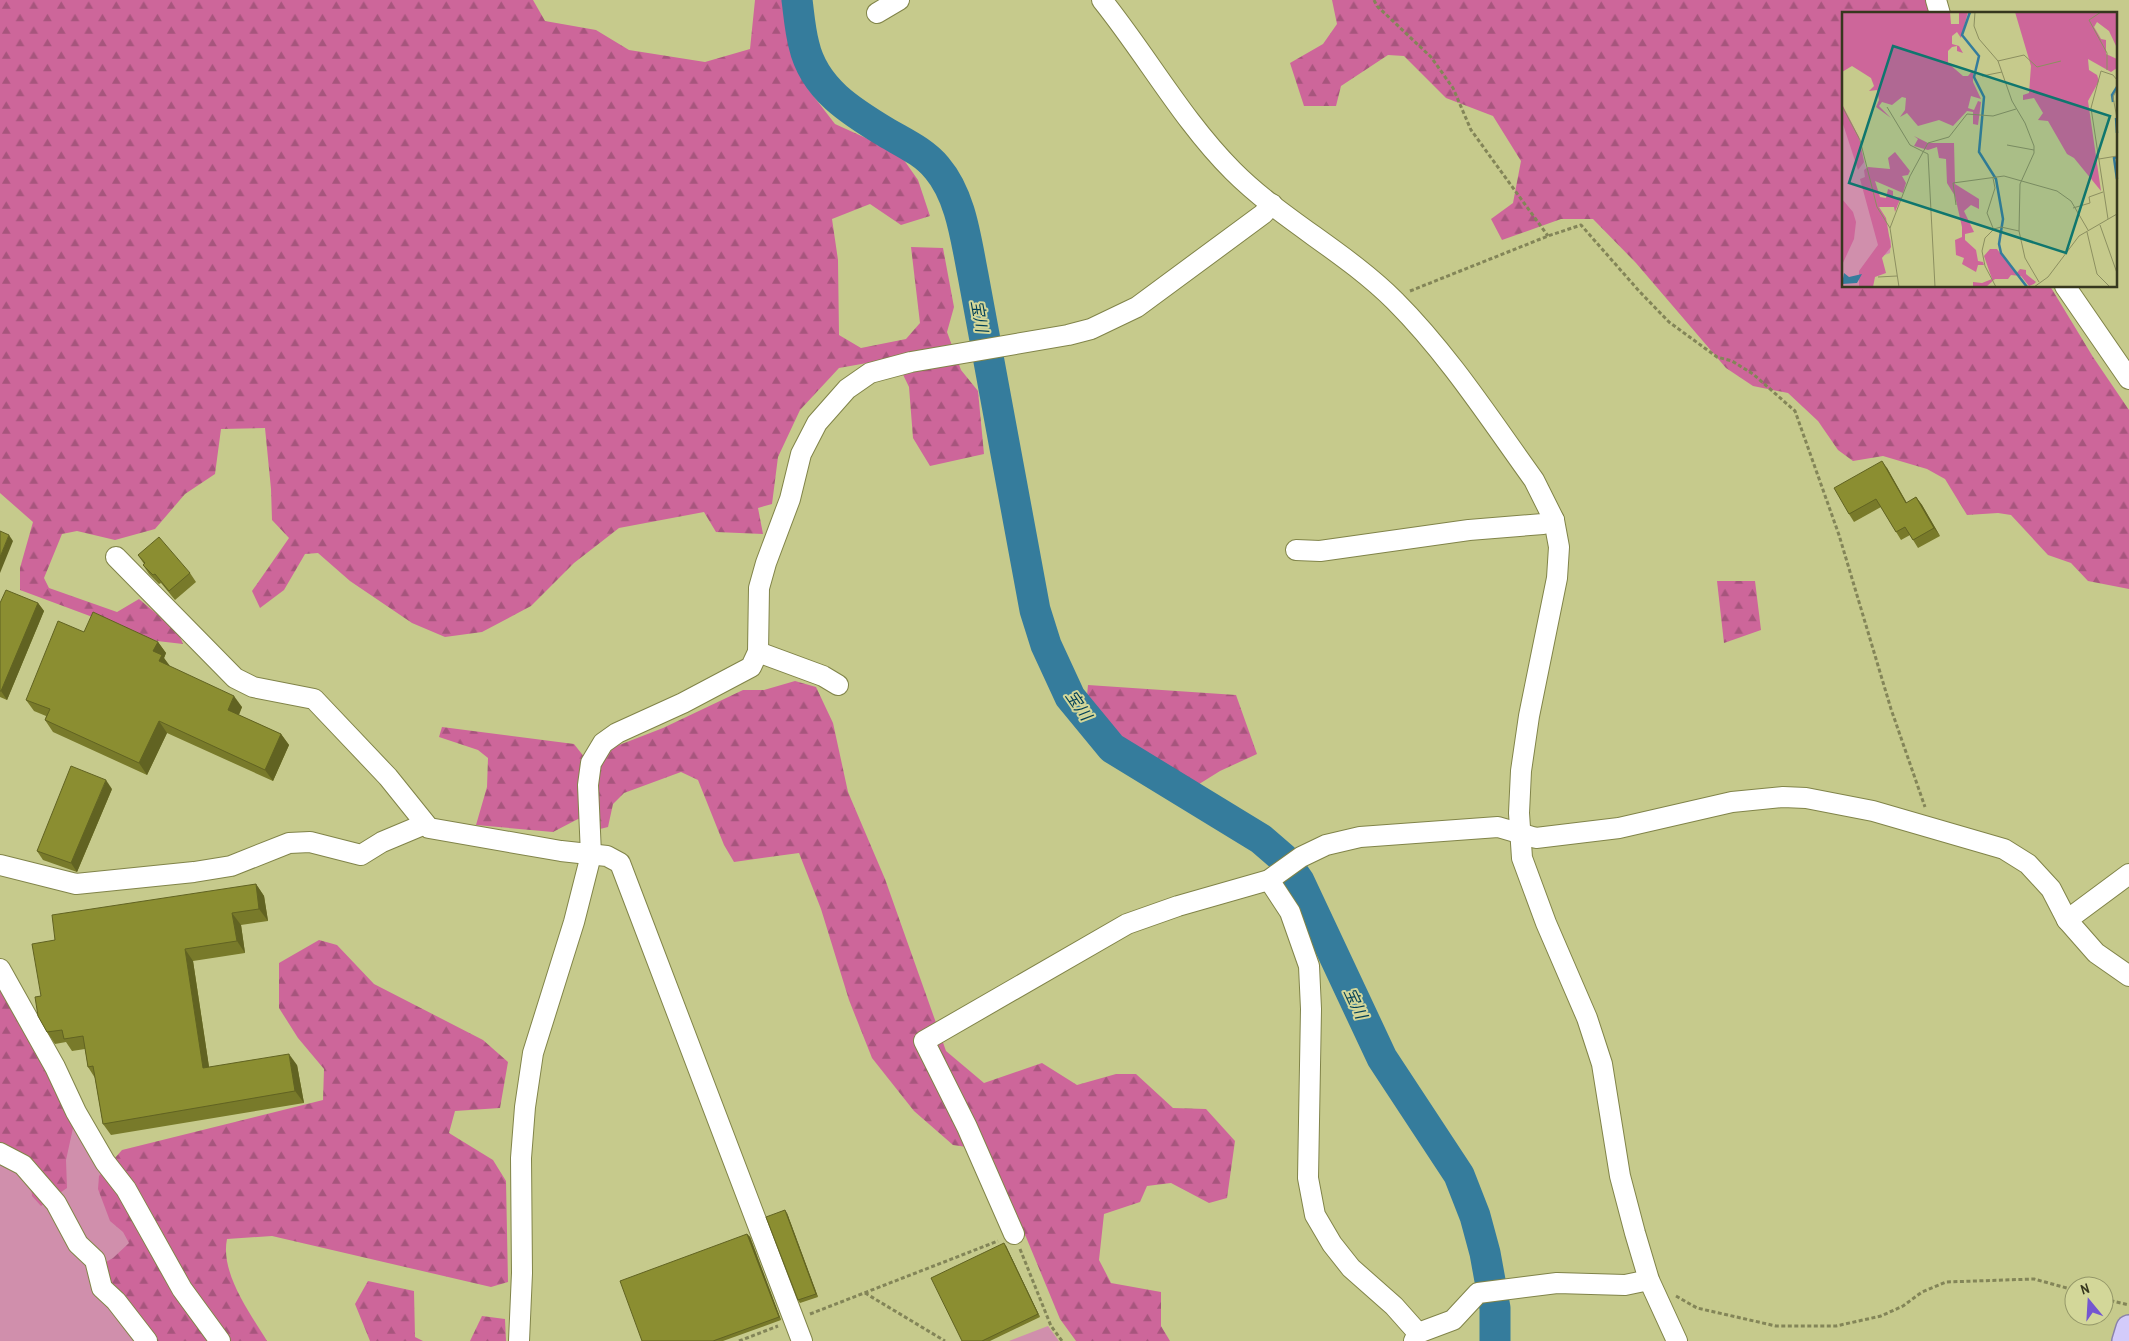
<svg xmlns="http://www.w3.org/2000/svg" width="2129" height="1341" font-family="'Archivo Narrow','Noto Sans JP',sans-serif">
  <defs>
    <pattern id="forest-firs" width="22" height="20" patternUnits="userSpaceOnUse" patternTransform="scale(1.25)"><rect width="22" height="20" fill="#cd669a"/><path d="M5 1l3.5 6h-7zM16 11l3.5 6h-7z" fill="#a7557d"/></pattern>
  </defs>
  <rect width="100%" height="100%" fill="#c6ca8c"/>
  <g fill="#d08fac">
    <polygon points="0,989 214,1341 0,1341"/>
    <polygon points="1048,1326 1059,1341 1009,1341"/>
  </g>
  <g fill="url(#forest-firs)">
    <polygon points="0,0 533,0 545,21 596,30 629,50 705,62 750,49 755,0 783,0 788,41 808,89 835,124 899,153 918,180 930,216 901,225 870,204 832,219 838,260 839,335 861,348 906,339 920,323 911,247 943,248 954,307 947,332 961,370 978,391 984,454 930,466 913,438 909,387 895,358 839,368 800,410 778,457 772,504 758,508 763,534 716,532 704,512 619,528 574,563 531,606 482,632 445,637 412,623 350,581 318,553 305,554 284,590 260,608 252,591 289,538 272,520 271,489 265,428 221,429 215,474 185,494 155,529 115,540 77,531 62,534 44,578 49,588 117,612 139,599 178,632 183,644 157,641 20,590 20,568 33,522 0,493"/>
    <polygon points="1332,0 1927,0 1930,14 1843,14 1843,286 2050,286 2093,357 2129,410 2129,589 2088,581 2071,563 2048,555 2011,515 1998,513 1967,515 1945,479 1927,469 1883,456 1853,461 1838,450 1818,421 1788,393 1753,386 1726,368 1636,263 1593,219 1561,219 1502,240 1491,219 1513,203 1521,161 1493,116 1446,98 1404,56 1388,55 1341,86 1336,106 1304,106 1290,63 1323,44 1337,24"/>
    <polygon points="1717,581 1755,581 1761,630 1724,643"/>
    <polygon points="795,681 816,687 833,723 848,792 885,879 946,1051 984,1083 1042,1063 1077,1085 1116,1074 1136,1074 1173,1108 1206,1109 1235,1141 1227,1198 1209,1203 1171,1183 1147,1186 1140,1202 1104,1214 1099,1260 1111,1283 1161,1292 1161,1326 1170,1341 1076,1341 1060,1319 1026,1237 981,1149 953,1145 914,1111 872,1058 849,1000 821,909 799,853 734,862 724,845 698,780 681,772 624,793 613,804 608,827 600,829 596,821 578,819 553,832 476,825 487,787 488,758 478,750 439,737 442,727 574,744 585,758 606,757 614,747 663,728 743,690 764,690"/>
    <path d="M1088,685L1236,695L1257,754L1220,771L1196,786C1150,758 1118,742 1087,696Z"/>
    <path d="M319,940L337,945L374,984L483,1040L508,1062L500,1108L455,1111L449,1133L493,1160L506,1181L508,1282L491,1287L272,1236L227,1239C220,1273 250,1313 267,1341H150L103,1298L89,1279L92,1270L113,1258L129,1243L123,1232L110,1221L98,1189L99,1176L122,1150L323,1100L324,1069L298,1038L279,1008V963Z"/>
    <polygon points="0,980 75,1119 66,1160 67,1188 41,1206 32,1196 31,1185 24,1173 0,1160"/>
    <polygon points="368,1281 414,1291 415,1337 423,1341 370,1341 355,1304"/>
    <polygon points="482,1316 505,1319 506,1341 470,1341"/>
  </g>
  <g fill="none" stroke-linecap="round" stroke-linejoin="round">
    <path stroke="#357c9c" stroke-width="31" d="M797,0C799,15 800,30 804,45C814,89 852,112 887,133C904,143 924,152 937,168C961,196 966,240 973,275L1035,610L1046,645L1070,697L1112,748L1261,839L1283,858L1299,881L1382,1058L1459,1175L1475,1216L1485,1253L1495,1308V1341"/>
    <defs>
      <g id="minor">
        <path d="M1102,0C1147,56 1183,121 1233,171C1282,220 1346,252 1395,301C1448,354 1490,419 1534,480L1554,520L1559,547L1557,578L1529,716L1521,771L1519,813L1522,858L1546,923L1587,1018L1602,1064L1620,1176L1635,1233L1649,1280L1677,1341"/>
        <polyline points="1936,0 1940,14"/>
        <polyline points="877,13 899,0"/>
        <polyline points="2065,286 2129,379"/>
        <polyline points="1296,550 1320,551 1469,530 1543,524 1554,520"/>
        <polyline points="116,557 235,678 253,687 314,699 388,777 429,828 561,851 607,856 620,863 802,1341"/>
        <polyline points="758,652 823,676 838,685"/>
        <polyline points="0,865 76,884 194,872 231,866 289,843 310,842 361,855 382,842 425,824"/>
        <polyline points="1269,880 1290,912 1309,966 1311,1009 1308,1178 1315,1215 1332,1244 1351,1268 1394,1306 1418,1333"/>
        <polyline points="2067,920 2129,874"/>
        <polyline points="0,969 55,1067 76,1112 105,1162 126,1189 182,1289 220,1341"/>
        <polyline points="0,1153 23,1165 56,1203 78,1244 95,1260 102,1288 116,1301 147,1341"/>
        <polyline points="1014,1234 967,1127 924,1041 1127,924 1178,906 1269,880 1301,857 1326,845 1360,837 1498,827 1536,838 1619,828 1732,802 1783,797 1806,798 1873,811 2004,849 2028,864 2051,889 2067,920 2096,953 2129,976"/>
        <polyline points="519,1341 522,1273 521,1158 525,1107 533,1053 574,922 591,855 588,785 591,763 603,743 617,733 683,703 751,667 758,652 759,588 766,563 790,499 801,454 817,423 847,389 870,373 911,362 1068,335 1091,329 1137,307 1263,214 1272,204"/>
        <polyline points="1414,1341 1418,1333 1453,1320 1478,1293 1557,1283 1625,1285 1649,1280"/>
      </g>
      <polyline id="major" points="2125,1341 2129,1328"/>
    </defs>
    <use href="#minor" stroke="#818449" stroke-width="22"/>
    <use href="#major" stroke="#8981aa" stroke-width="28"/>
    <g stroke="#838558" stroke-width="3" stroke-dasharray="4 2.5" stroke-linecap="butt">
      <polyline points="1374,0 1377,6 1431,57 1453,88 1471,130 1548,236"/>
      <polyline points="1410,291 1548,236 1581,225 1639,291 1669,322 1717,357 1732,361 1753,374 1795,411 1839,535 1891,709 1925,807"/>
      <polyline points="1020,1249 1051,1326 1062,1341"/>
      <polyline points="865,1293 945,1341"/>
      <polyline points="1676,1296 1697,1308 1776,1326 1836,1326 1881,1316 1903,1306 1922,1292 1946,1282 2034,1279 2074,1290"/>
      <polyline points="2104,1299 2129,1305"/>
      <polyline points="810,1314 998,1241"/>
      <polyline points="739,1341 778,1326"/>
    </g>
    <use href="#minor" stroke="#fff" stroke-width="20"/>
    <use href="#major" stroke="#d3cbfa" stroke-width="25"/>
  </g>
  <g fill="#787a2a">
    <polygon points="1887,468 1907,503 1916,497 1922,505 1940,536 1918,548 1910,535 1901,540 1881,507 1854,522 1849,514"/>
    <polygon points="138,555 190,573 196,582 175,600 161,583 159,584 149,574 143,565 144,564"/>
    <polygon points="0,603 38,603 44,611 7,700 0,697"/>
    <polygon points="84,632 158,642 166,653 164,658 169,666 242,707 239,715 281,734 289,745 273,781 167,733 147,775 53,732 45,720 46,716 34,711 26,700"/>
    <polygon points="112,789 77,872 43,860 37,851"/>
    <polygon points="256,884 264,896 268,921 241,925 245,953 193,961 209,1067 297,1065 304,1103 111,1135 103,1124 95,1078 88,1067 85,1049 72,1051 66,1042 55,1044 47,1032 41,996 55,940"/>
    <polygon points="787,1213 818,1297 800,1303 798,1300"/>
    <polygon points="747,1234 750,1237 781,1320 723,1341 642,1341"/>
    <polygon points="1006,1246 1040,1317 990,1341 962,1341"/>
  </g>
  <g fill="#616322">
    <polygon points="1882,461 1887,468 1911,511 1906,503"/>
    <polygon points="1916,497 1922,505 1940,536 1934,528"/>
    <polygon points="9,535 13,541 0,573 0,557"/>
    <polygon points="38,603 44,611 7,700 1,691"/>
    <polygon points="158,642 166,653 164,658 170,666 159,661 153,651"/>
    <polygon points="234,696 242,707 236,721 228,710"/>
    <polygon points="159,721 167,733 147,775 139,763"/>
    <polygon points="281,734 289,745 273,781 265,770"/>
    <polygon points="106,780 112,789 77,872 71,863"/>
    <polygon points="256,884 264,896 268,921 259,909"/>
    <polygon points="232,913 241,925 245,953 237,941"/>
    <polygon points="185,949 193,961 211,1080 203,1068"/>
    <polygon points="289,1054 297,1065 304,1103 295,1091"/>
    <polygon points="785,1210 787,1213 818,1297 816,1294"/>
    <polygon points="747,1234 750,1237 781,1320 779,1317"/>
    <polygon points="1004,1243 1006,1246 1040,1317 1038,1314"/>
  </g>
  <g fill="#8b8e31" stroke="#616322">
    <polygon points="1882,461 1906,503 1916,497 1934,528 1913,540 1905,527 1896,532 1876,499 1849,514 1834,488"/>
    <polygon points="0,531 9,535 0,557"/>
    <polygon points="159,537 190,573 169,591 155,574 153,575 143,565 145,563 138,555"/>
    <polygon points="6,590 38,603 1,691 0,691 0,603"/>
    <polygon points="93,612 158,642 153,651 162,655 159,661 234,696 228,710 281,734 265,770 159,721 139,763 45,720 50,709 26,700 58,621 84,632"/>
    <polygon points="71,766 106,780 71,863 37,851"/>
    <polygon points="256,884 259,909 232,913 237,941 185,949 203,1068 289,1054 295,1091 103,1124 93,1066 88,1067 83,1036 64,1039 62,1030 47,1032 38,1016 35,997 41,996 32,944 55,940 52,915"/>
    <polygon points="785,1210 816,1294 798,1300 766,1217"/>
    <polygon points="747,1234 779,1317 713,1341 642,1341 620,1281"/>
    <polygon points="1004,1243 1038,1314 982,1341 962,1341 931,1278"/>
  </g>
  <g text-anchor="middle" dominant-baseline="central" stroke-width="4" stroke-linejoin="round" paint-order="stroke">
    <g font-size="16" font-style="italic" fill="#013f57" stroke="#d3d799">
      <text transform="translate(980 316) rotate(80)">宝川</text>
      <text transform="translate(1079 705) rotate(55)">宝川</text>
      <text transform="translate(1356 1003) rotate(65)">宝川</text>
    </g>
  </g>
  <g transform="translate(1842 12)">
    <rect width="275" height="275" fill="#c6ca8c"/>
    <path d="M0,96L17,128L34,194L49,229L48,241L40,244L21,275H0Z" fill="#d08fac"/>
    <path d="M0,0H108L109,12H117V0H126L119,26L115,20L110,24V32L117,34L121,41L115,39V34L110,35L106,39V51L121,64H126L131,58V70L139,87L129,84L126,96L132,98L136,89L139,90L136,113L131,112V100L125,99L111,114L97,108L76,114L65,101L58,105L63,98L64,86L60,85L50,93L40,90L37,94L49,106L34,95L37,88L35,78L27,79L32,74L29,66L10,54L0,60ZM173,0H275V36L267,19L255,10L252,15L259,27L264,28V42L275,47V56L269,60L246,47L247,58L255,63L257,69L246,89L259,179L232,146L225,142L206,109L196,108L201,101L192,86L181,88V83L187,81L189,54ZM0,92L17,125L22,150L16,158L0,109ZM72,124L86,131H112L113,172L137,187V197L129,193L122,199L132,220L123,222V228L134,238L136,249L141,250L142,253H136L134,260L120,252L122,246L114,243L113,228L120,225V215L113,184L105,171L104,147L97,146L95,135L86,138L72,134L76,127ZM53,140L68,159L66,163L60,164L64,171L61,181L33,169L38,185L44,186L46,177L51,179V186L59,185L53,200L52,195H37L44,206L49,235L40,246L44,261L33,265L31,275H17V259L36,233L18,167L23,165L22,158L26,155L48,157L46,146ZM0,187L11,200L14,210L12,227L0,253ZM148,237H155L174,262L178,257L184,258V262L194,270L192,272L187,274L179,264L169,263L166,267H153L144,275H131V270L140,271L150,267L142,244Z" fill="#cd669a"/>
    <path d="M2,261L7,265L20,262L15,271L0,272Z" fill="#357c9c"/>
    <path fill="none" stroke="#357c9c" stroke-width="2.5" d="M128,0L120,23L137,44L132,65L142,85L137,140L154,167L161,207L157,232L159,241L185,275M271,90L270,83L275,75M274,106L275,121M275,145L272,146L275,167"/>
    <path fill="none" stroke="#8c8f60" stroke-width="1" d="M133,0L132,14L137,27L156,49L170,89L183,111L192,134V141L178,172L177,219L183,246L197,270M259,0L247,8L265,41V58M156,49L182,43L195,55L219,49M140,64L160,60M275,77L271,85L275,106M0,94L18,128L35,195L48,216L57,275M45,95L68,133L86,142L93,275M107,125L125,102L151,104L174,97M165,133L192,138M257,147L275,144M151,166L153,176L145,201L151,216M114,193L111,171L162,164L215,179L229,189L246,218M231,196L248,191L247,185L261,180M266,207L249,96L259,59L271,63L275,68M258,213L275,261M48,216L68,164L86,131L107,125M245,220L255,262L268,275M36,265L55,264M154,275L143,254L140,239L143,226L152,217L159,215L177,219M192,275L206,265L237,224L275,202"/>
    <path fill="#0f766e" fill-opacity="0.15" stroke="#0f766e" stroke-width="2.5" d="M51,34L268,104L224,241L7,171Z"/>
    <rect width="275" height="275" fill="none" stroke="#36371e" stroke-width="2.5"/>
  </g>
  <g transform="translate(2089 1301) rotate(342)"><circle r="24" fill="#d3d799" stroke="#949768"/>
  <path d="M0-4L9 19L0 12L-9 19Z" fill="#7456d0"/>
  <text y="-8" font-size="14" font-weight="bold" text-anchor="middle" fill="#36371e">N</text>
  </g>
</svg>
